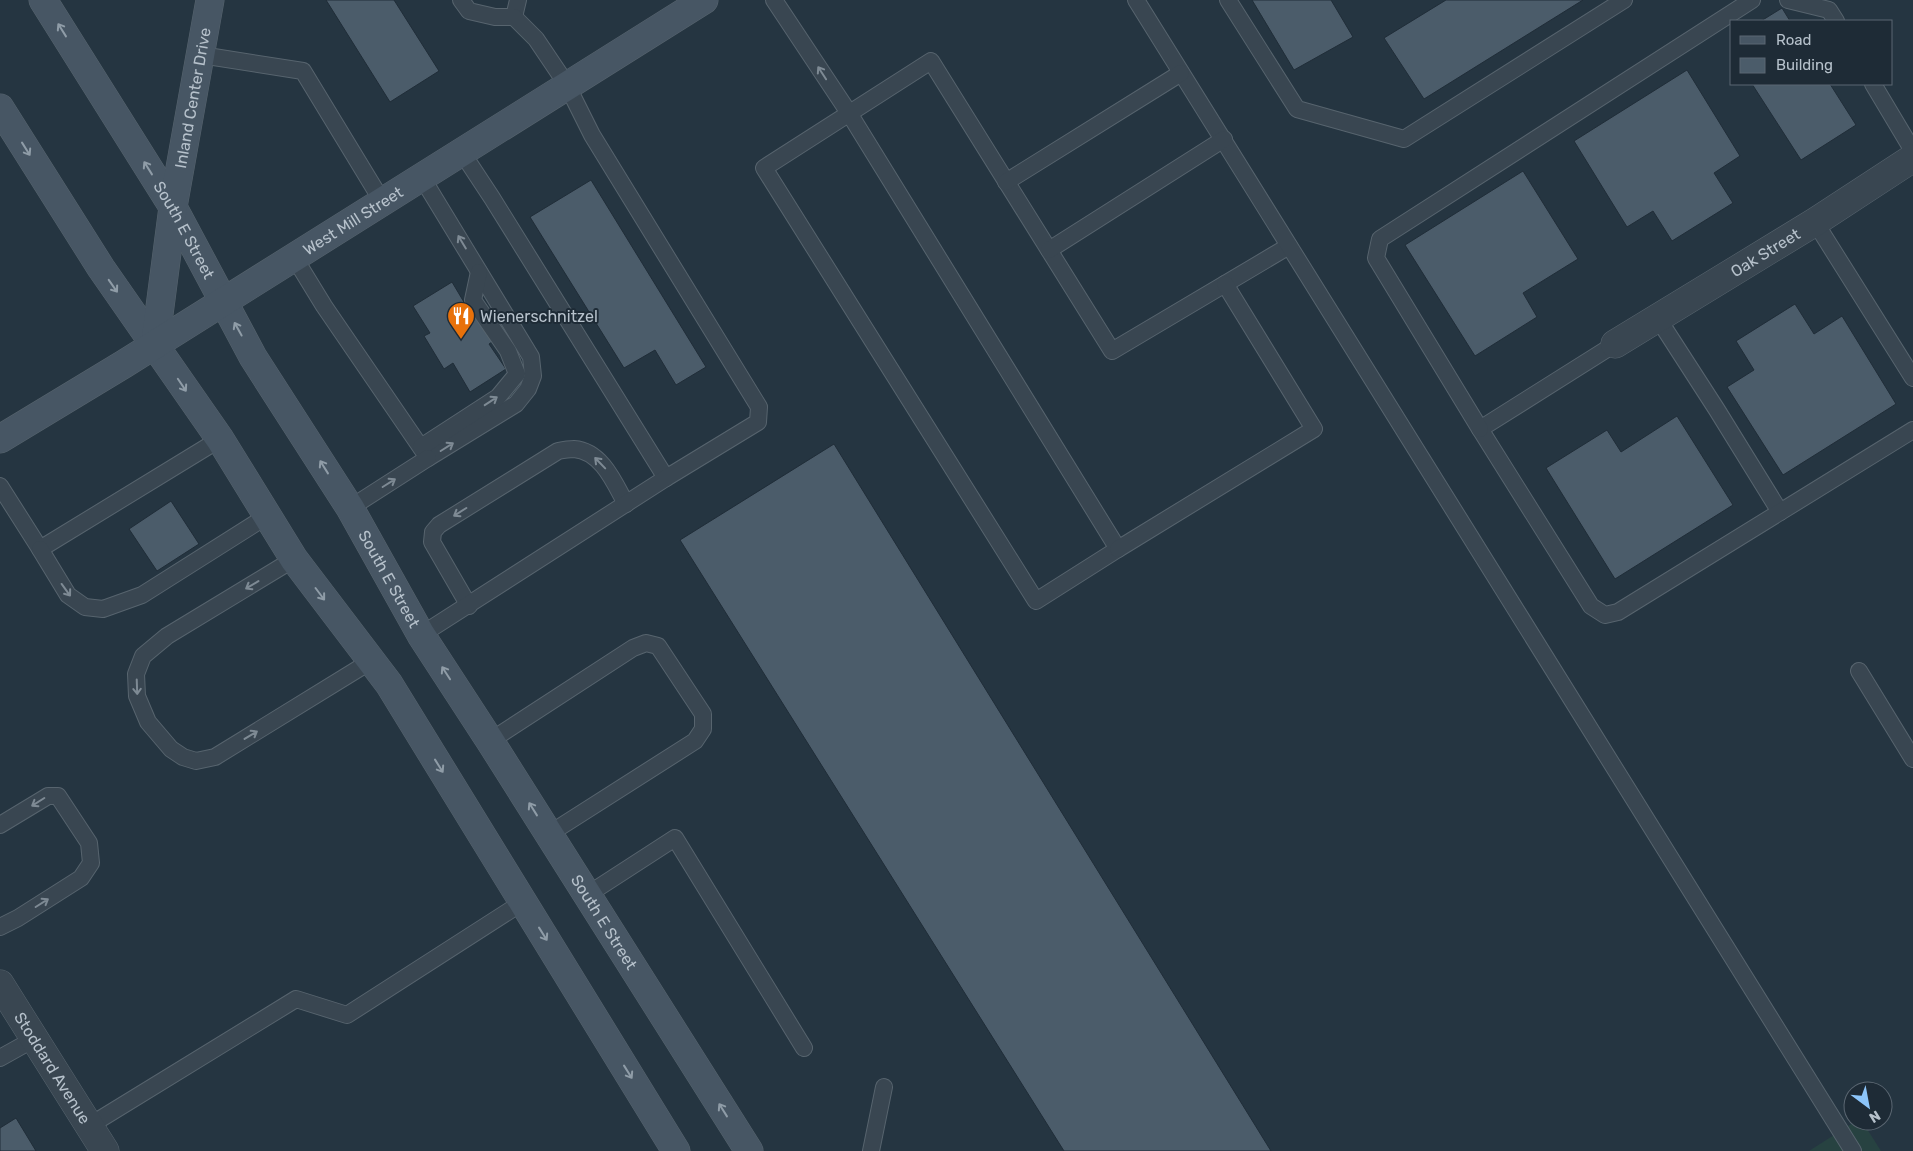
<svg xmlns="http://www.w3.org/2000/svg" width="1913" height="1151" font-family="Rubik,sans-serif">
  <rect width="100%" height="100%" fill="#253541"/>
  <polygon fill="#274241" points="1856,1121 1862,1121 1881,1151 1809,1151"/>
  <g fill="#4b5c6a" stroke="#202d38">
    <polygon points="326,0 394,0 439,71 390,102"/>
    <polygon points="1252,0 1331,0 1353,37 1294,70"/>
    <polygon points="1446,0 1583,0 1424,99 1384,38"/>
    <polygon points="1782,8 1790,21 1761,21"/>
    <polygon points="1687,70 1740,156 1714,173 1733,203 1672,241 1653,211 1627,227 1574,141"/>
    <polygon points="1752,84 1830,84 1856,125 1801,160"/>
    <polygon points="1523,171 1578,259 1523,293 1537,317 1475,356 1405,245"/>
    <polygon points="591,180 706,367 676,385 655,350 624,368 530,217"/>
    <polygon points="452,282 474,319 491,309 506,333 489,344 506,369 470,392 453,363 444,369 424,336 430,333 413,306"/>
    <polygon points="1795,304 1814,334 1842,316 1896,404 1783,475 1727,387 1754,370 1736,341"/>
    <polygon points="1677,416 1733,505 1615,579 1546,468 1607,430 1621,452"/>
    <polygon points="834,444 1271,1151 1064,1151 680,540"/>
    <polygon points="171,501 199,544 157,571 129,529"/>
    <polygon points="16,1118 36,1151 0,1151 0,1128"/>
  </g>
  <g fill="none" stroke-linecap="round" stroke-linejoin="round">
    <defs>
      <g id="lane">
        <polyline points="774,0 849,113 1118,549 1036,601 764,168 931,61 1112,351 1289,246"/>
        <polyline points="1136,0 1853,1151"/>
        <polyline points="1228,0 1297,109 1404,139 1624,0"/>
        <polyline points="1788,0 1829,10 1836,21"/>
        <polyline points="514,17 518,0"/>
        <polyline points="201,55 303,71 382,201"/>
        <polyline points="1873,84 1913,151"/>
        <polyline points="461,151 492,198 666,478"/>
        <polyline points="1006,182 1181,73"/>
        <polyline points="1815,222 1913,378"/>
        <polyline points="1049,250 1224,139"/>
        <polyline points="294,257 324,306 428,458 516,404 528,389 533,376 531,357 421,176"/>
        <polyline points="1657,317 1717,410 1780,512"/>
        <polyline points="1615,344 1480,429 1591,606 1605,615 1618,612 1913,430"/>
        <polyline points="1480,429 1376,258 1380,239 1752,0"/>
        <polyline points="421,447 498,397 517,374 508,351 473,300 479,272"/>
        <polyline points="0,486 40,549 220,439"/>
        <polyline points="350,508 428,458"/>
        <polyline points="40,549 68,595 85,607 103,609 142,595 267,516"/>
        <polyline points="1118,549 1314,429 1225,284"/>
        <polyline points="294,559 167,636 143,656 136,674 137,696 148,722 171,749 183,757 196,761 215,757 371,661"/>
        <path d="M469,606L432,542L433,532L439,525L558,451C563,450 569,449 574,449C602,451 615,484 626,504"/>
        <polyline points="421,635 666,478 758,422 759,407 592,135 567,85 536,39 514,17 495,17 469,11 461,0"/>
        <polyline points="1859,671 1913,759"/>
        <polyline points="490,741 633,648 646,643 658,646 703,714 703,729 695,741 549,834"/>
        <polyline points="0,825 48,796 58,796 89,843 91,863 81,878 18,918 0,927"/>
        <polyline points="587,895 675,838 804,1048"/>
        <polyline points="0,1058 34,1039"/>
        <polyline points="89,1126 296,999 347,1015 523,902"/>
        <polyline points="871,1151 884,1087"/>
      </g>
      <g id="street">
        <path id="s1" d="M1615,344L1815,222L1913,158"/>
        <path id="s2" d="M0,984L105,1151"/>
      </g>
      <g id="secondary">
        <path id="s3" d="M43,0L173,207L253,357L350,508L421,635L490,741L749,1151"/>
        <polyline points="0,108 101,268 220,439 294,559 389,684 676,1151"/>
        <path id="s4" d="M155,345L173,207L210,0"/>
        <path id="s5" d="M0,439L124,364L704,0"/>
      </g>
    </defs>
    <use href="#lane" stroke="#57646e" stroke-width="18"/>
    <use href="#street" stroke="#57646e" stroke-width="29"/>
    <use href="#secondary" stroke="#57646e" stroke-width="29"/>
    <use href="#lane" stroke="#394651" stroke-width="16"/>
    <use href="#street" stroke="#394651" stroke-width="28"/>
    <use href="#secondary" stroke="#475664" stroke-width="28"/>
  </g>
  <defs><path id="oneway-shaft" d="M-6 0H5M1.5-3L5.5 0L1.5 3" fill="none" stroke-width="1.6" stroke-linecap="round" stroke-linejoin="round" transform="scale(1.25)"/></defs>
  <g stroke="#8f9ca7">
    <use href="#oneway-shaft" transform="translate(62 30) rotate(-122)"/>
    <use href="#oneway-shaft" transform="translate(26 149) rotate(58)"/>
    <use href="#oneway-shaft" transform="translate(148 168) rotate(-122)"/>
    <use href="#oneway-shaft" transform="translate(113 286) rotate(55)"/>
    <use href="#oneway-shaft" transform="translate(238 329) rotate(-119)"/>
    <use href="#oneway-shaft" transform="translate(182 385) rotate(56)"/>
    <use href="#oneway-shaft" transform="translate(324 467) rotate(-122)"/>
    <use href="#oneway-shaft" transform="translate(320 594) rotate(53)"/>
    <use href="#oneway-shaft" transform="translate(446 673) rotate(-123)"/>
    <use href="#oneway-shaft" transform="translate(439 766) rotate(58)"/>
    <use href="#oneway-shaft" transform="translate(533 809) rotate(-122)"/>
    <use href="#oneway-shaft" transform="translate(543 934) rotate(58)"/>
    <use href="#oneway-shaft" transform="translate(628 1072) rotate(58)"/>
    <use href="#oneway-shaft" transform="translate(723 1110) rotate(-122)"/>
  </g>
  <g stroke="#7e8a94">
    <use href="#oneway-shaft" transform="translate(822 73) rotate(-123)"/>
    <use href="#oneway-shaft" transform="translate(462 242) rotate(-121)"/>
    <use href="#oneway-shaft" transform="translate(491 401) rotate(-33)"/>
    <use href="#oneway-shaft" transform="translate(447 447) rotate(-32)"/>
    <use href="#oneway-shaft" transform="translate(600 463) rotate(-134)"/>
    <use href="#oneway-shaft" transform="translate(389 483) rotate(-32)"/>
    <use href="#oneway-shaft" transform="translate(460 512) rotate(148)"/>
    <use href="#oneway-shaft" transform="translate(252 585) rotate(149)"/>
    <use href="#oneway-shaft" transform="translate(66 590) rotate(54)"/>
    <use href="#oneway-shaft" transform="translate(137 687) rotate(88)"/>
    <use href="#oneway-shaft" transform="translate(251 735) rotate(-31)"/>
    <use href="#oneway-shaft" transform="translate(38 802) rotate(148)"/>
    <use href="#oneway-shaft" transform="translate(42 903) rotate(-32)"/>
  </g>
  <defs>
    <symbol id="restaurant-pin" viewBox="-11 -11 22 30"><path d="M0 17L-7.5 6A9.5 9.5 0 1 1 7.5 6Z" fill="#e8710a" stroke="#1e2b36"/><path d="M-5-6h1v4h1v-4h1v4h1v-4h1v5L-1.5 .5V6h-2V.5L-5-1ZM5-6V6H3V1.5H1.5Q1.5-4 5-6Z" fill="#fff"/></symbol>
  </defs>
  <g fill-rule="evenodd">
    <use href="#restaurant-pin" x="445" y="300" width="32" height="43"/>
  </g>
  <g text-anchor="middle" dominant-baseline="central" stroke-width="4" stroke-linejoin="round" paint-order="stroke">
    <g font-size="16" fill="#b6c1cb" stroke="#1e2b36">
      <text stroke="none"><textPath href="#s4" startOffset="250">Inland Center Drive</textPath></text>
      <text stroke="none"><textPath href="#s5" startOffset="415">West Mill Street</textPath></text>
      <text stroke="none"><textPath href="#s3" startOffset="270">South E Street</textPath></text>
      <text stroke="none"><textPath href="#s1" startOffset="176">Oak Street</textPath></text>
      <text stroke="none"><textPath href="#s3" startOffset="675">South E Street</textPath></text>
      <text stroke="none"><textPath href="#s3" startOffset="1080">South E Street</textPath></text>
      <text stroke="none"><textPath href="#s2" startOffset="99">Stoddard Avenue</textPath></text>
    </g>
    <g font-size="16" fill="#b6c1cb" stroke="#1e2b36" text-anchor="start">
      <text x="480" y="316">Wienerschnitzel</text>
    </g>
  </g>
  <rect x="1730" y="20" width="162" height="65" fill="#1e2b36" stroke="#5b6772"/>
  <rect x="1740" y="36" width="25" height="8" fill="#475664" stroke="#5b6772"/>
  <text x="1776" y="45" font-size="15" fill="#b6c1cb">Road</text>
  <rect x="1740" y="58" width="25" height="15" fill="#4b5c6a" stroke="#5b6772"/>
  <text x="1776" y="70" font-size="15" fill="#b6c1cb">Building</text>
  <g transform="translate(1868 1106) rotate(148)"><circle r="24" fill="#1e2b36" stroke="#5b6772"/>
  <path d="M0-4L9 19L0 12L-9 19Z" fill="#8cc5fa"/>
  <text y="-8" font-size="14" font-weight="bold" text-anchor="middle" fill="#b6c1cb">N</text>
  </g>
</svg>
